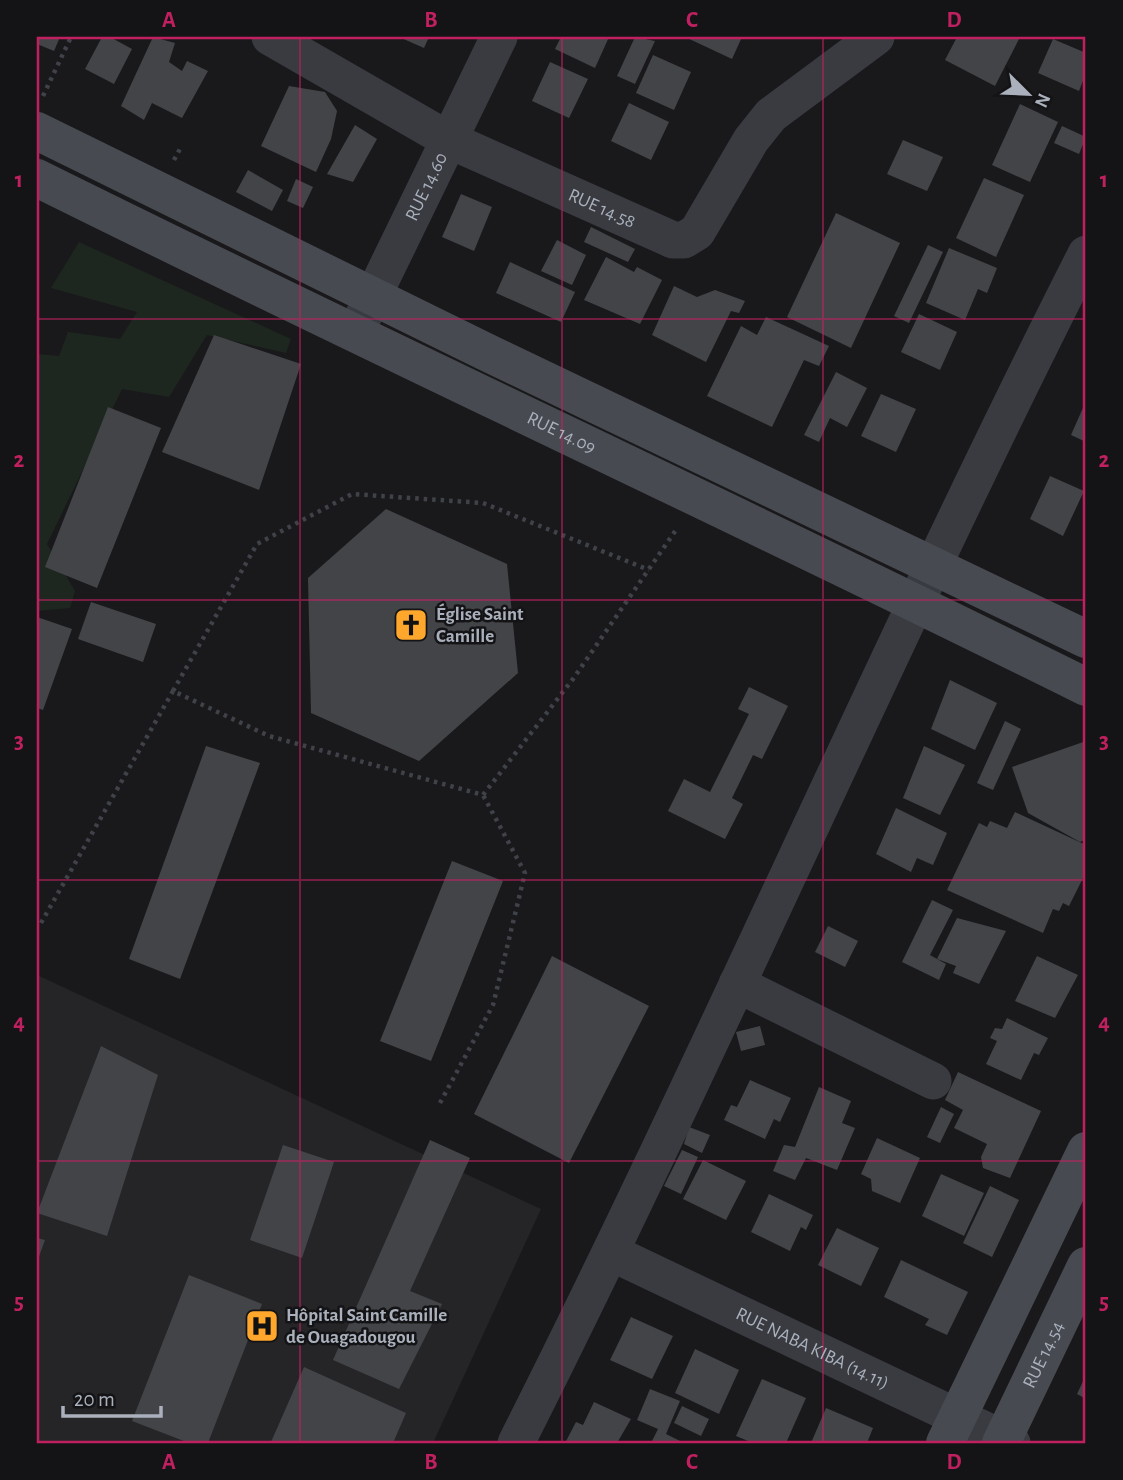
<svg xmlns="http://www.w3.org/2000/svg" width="1123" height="1480" font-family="'Alegreya Sans',sans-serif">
  <rect width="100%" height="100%" fill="#19191b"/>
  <polygon fill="#252528" points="37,975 541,1209 433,1443 37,1443"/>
  <polygon fill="#1e271f" points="79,242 291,339 286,353 207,335 169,397 122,389 47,544 75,591 70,608 37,611 37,354 59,356 68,332 120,339 137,312 51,288"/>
  <g fill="#434448">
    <polygon points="37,37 60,37 54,51 37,44"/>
    <polygon points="102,37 110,37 132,49 114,84 85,69"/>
    <polygon points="153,37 175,43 169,62 182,71 187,61 208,71 182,118 152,103 144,120 121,106"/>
    <polygon points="399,37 429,37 424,48"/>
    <polygon points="561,37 609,37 595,68 555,49"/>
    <polygon points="635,37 655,41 635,84 617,76"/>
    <polygon points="685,37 742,37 732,59"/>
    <polygon points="957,37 1020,37 995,86 945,60"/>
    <polygon points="1053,39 1086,53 1086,73 1079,91 1038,73"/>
    <polygon points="653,55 691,72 674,110 636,93"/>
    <polygon points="550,62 588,79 569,118 532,101"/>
    <polygon points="289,86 325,92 337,111 331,139 316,172 261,146"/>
    <polygon points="629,103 669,122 651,160 611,141"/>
    <polygon points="1020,104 1058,122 1030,182 992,165"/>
    <polygon points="355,125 377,139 353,182 327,174"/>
    <polygon points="1062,126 1086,137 1079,154 1054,143"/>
    <polygon points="903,140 943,157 927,191 887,174"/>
    <polygon points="248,170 283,190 272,211 236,192"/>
    <polygon points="984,178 1024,195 996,257 956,238"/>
    <polygon points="296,179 313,187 303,208 287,201"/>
    <polygon points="461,194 492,207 474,251 442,237"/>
    <polygon points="836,213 900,243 851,348 787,317"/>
    <polygon points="591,227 635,249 628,262 584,242"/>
    <polygon points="557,240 586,255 572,285 541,271"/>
    <polygon points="928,245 943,252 909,323 894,316"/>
    <polygon points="949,248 997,268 987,293 978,289 965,320 926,303"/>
    <polygon points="606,257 634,272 637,267 662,280 640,324 584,300"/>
    <polygon points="510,262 575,292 561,322 496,293"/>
    <polygon points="674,286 697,297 715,290 745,301 739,313 731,311 706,362 652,335"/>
    <polygon points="919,314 957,332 940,370 901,352"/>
    <polygon points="766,317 829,346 819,366 804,360 772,427 707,396 741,326 757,335"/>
    <polygon points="214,335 301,364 259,490 162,452"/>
    <polygon points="836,372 867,388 847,427 830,418 819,442 804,435"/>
    <polygon points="881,394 916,409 896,452 861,436"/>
    <polygon points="1086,401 1086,442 1071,435"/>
    <polygon points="108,407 161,428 97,588 45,567"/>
    <polygon points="1050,476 1084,491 1063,536 1030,519"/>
    <polygon points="386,509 507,564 518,673 419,761 311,713 308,578"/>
    <polygon points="91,602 156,624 143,662 78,639"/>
    <polygon points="37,617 72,629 43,710 37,708"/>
    <polygon points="950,680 997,703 975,750 931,729"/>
    <polygon points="749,687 788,706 762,759 753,755 732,798 743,804 725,839 668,811 684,779 710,792 749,714 738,709"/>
    <polygon points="1005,721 1021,729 993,790 977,783"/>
    <polygon points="1086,741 1086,839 1080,842 1028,813 1012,767"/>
    <polygon points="206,746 260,763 180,979 129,959"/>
    <polygon points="924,746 965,765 940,815 903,798"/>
    <polygon points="896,808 947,833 933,865 917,858 911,872 876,854"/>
    <polygon points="1015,812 1086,845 1086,872 1069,906 1063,903 1059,911 1053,909 1043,933 947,890 979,823 987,827 990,821 1007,828"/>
    <polygon points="452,861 503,881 431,1061 380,1041"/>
    <polygon points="932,900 953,910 930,955 946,964 939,980 902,962"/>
    <polygon points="957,918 1006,931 979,984 953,973 956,966 937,959"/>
    <polygon points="828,926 858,941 845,967 815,952"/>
    <polygon points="552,956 649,1006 569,1163 474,1114"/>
    <polygon points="1037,956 1078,975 1055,1018 1015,1001"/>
    <polygon points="1007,1018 1048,1038 1039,1055 1034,1053 1021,1080 986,1064 997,1041 990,1038 995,1028 1002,1029"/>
    <polygon points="760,1026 765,1045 741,1051 736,1032"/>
    <polygon points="101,1046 158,1075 107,1236 37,1213"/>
    <polygon points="958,1072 1041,1111 1010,1178 983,1168 981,1157 987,1144 954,1128 963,1110 945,1100"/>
    <polygon points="750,1080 791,1098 780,1122 774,1119 765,1139 724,1120 731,1105 737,1107"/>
    <polygon points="819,1087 851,1101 842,1123 855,1128 837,1170 806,1158 795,1180 773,1171 784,1145 795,1147"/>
    <polygon points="941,1107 954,1114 940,1143 927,1137"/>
    <polygon points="689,1127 710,1135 702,1153 684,1144"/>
    <polygon points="877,1138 920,1158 900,1203 872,1191 871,1179 861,1174"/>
    <polygon points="430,1140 470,1158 410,1291 442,1304 399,1389 333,1360"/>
    <polygon points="283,1145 334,1162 302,1258 250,1240"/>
    <polygon points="682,1150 698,1157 681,1194 664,1186"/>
    <polygon points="703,1160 746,1181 726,1220 683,1199"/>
    <polygon points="941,1174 984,1193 964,1236 922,1216"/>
    <polygon points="990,1186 1019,1200 992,1257 963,1243"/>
    <polygon points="769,1194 813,1215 806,1230 801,1227 790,1251 751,1232"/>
    <polygon points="837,1228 879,1248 861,1286 818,1265"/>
    <polygon points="37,1238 45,1240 37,1262"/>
    <polygon points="901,1260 968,1292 947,1335 925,1325 929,1319 884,1297"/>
    <polygon points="189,1275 262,1304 208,1443 189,1443 132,1421"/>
    <polygon points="631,1317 673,1336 652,1379 610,1360"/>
    <polygon points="695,1349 739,1370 719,1414 675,1393"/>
    <polygon points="304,1367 406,1413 393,1443 271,1442"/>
    <polygon points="1086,1375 1086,1399 1077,1394"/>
    <polygon points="762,1379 806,1398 786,1443 753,1443 736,1436"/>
    <polygon points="650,1389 680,1401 666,1434 684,1443 651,1443 658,1429 637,1420"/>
    <polygon points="594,1402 631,1419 617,1443 565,1443 576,1422 583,1425"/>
    <polygon points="682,1406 709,1419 701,1436 674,1423"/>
    <polygon points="826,1408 873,1428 867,1443 811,1443"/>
  </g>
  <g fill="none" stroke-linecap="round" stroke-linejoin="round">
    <g stroke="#3f4248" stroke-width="4.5" stroke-dasharray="3.5 5" stroke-linecap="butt">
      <polyline points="43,96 71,37"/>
      <polyline points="174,160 180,149"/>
      <polyline points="173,691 257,544 352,494 483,503 649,570"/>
      <polyline points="41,923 173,691 269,736 483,795 573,679 678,527"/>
      <polyline points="440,1103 493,1005 525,873 483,795"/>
    </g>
    <g stroke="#393b41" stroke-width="37">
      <path id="s1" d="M270,37L449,140L673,240H684L697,232L751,140L771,115L876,37"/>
      <path id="s2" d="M359,325L499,37"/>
      <polyline points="737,984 933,1081"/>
      <path id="s3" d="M612,1253L1012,1443"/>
      <path d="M516,1443C714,1051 887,646 1086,254"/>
    </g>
    <g stroke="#474a51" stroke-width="38">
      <polyline points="37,131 484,351 1086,639"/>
      <path id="s4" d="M37,178C385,351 738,514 1086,687"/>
      <polyline points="945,1443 1086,1151"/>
      <path id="s5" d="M1001,1443L1086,1266"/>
    </g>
  </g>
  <path fill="none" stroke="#c12060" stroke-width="2" stroke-opacity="0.55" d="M300,37V1443M562,37V1443M823,37V1443M37,319H1086M37,600H1086M37,880H1086M37,1161H1086"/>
  <defs>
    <symbol id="church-square" viewBox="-11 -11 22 22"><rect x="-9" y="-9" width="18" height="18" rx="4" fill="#ffa72d" stroke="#141416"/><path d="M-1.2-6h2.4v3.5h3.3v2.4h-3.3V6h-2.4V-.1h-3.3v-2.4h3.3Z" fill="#111"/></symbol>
    <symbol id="hospital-square" viewBox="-11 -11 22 22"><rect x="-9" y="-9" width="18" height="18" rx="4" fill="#ffa72d" stroke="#141416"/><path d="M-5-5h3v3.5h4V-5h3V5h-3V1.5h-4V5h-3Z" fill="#111"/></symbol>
  </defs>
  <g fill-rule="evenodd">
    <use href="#church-square" x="392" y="606" width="38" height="38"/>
    <use href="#hospital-square" x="243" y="1307" width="38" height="38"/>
  </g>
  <g text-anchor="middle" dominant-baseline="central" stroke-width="5" stroke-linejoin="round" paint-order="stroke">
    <g font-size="19" fill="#aab1bc" stroke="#141416">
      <text stroke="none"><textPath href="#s2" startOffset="154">RUE 14.60</textPath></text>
      <text stroke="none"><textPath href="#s1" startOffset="374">RUE 14.58</textPath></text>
      <text stroke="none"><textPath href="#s4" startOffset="583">RUE 14.09</textPath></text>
      <text stroke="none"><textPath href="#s3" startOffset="222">RUE NABA KIBA (14.11)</textPath></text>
      <text stroke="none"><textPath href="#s5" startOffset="98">RUE 14.54</textPath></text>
    </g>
    <g font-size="19" font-weight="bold" fill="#aab1bc" stroke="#141416" text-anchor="start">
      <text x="436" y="614">Église Saint<tspan x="436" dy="22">Camille</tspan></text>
      <text x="286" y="1315">Hôpital Saint Camille<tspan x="286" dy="22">de Ouagadougou</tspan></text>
    </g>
  </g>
  <rect width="1123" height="1480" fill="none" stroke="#141416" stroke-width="77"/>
  <g transform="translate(1028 94) rotate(114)" stroke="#141416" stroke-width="5" paint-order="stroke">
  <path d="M0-5L12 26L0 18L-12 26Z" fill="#aab1bc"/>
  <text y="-10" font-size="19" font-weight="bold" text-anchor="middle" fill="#aab1bc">N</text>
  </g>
  <path d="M63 1406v10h98v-10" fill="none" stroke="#aab1bc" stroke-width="3.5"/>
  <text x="74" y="1406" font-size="21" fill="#aab1bc" stroke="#141416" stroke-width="5" paint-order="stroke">20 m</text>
  <rect x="38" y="38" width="1046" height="1404" fill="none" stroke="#c12060" stroke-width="2.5"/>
  <g font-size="23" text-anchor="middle" font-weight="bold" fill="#c12060">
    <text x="169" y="27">A</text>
    <text x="431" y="27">B</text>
    <text x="692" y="27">C</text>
    <text x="954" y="27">D</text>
    <text x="19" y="187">1</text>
    <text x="1104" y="187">1</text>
    <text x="19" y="467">2</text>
    <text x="1104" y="467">2</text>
    <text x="19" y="748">3</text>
    <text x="1104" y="748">3</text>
    <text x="19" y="1029">4</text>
    <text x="1104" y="1029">4</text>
    <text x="19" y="1309">5</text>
    <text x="1104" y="1309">5</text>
    <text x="169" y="1469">A</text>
    <text x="431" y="1469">B</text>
    <text x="692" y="1469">C</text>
    <text x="954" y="1469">D</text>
  </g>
</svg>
